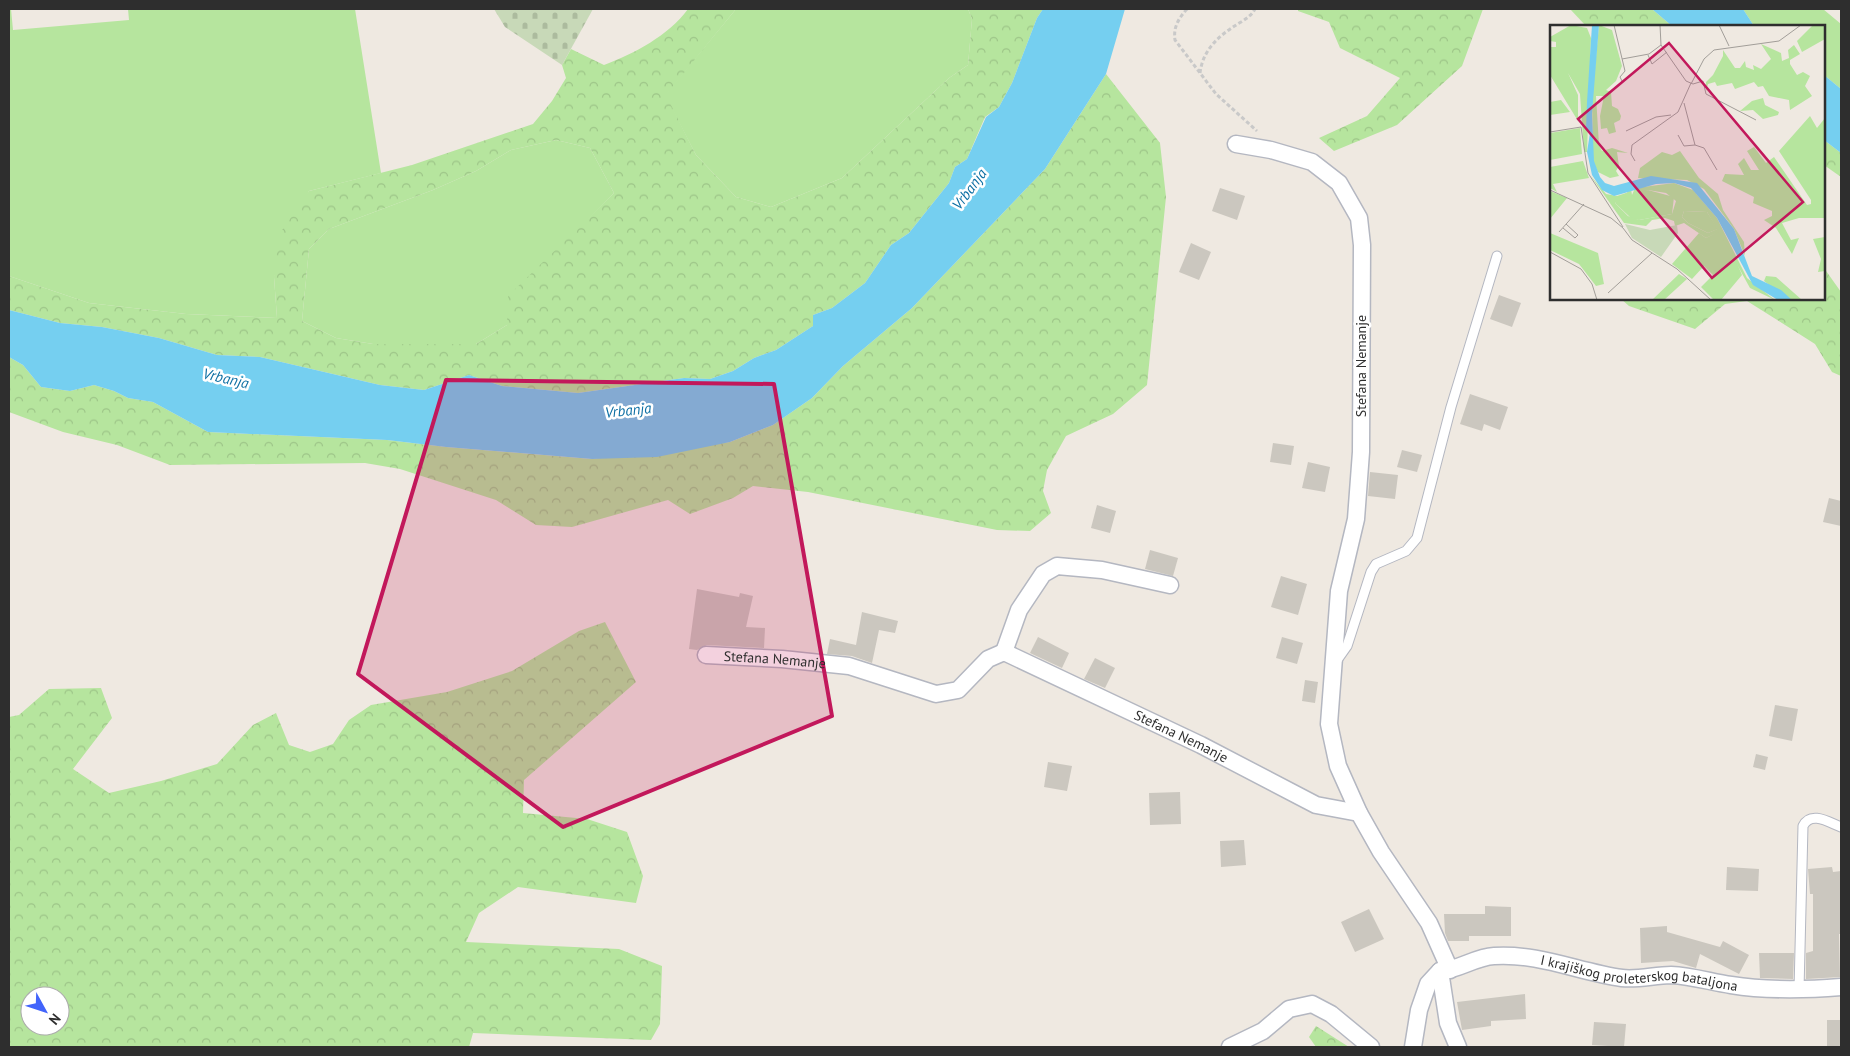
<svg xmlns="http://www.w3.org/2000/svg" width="1850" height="1056" font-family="'PT Sans',sans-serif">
  <defs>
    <pattern id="forest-crowns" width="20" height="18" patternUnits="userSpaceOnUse" patternTransform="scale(1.25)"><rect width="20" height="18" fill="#b6e59e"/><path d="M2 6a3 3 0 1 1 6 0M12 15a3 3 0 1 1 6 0" fill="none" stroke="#9dc588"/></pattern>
    <pattern id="cemetery-stones" width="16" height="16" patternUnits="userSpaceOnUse" patternTransform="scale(1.25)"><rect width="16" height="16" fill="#c8d9b8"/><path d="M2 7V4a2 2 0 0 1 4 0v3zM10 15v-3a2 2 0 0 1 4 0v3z" fill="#acbb9e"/></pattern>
  </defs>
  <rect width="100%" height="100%" fill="#efe9e1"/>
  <g fill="#b6e59e">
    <polygon points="9,9 11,9 13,30 129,20 128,9 355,9 381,173 309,191 274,277 277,318 186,314 89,303 9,276"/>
    <polygon points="736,9 968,9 972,19 968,65 949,78 842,178 771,207 736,197 696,155 665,95"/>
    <polygon points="1743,9 1823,9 1841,24 1841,89 1824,75 1824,26 1754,26"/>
    <polygon points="556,140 590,148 614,193 588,219 507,325 476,344 373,344 336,338 302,321 309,249 329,229 433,190 476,171 511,150"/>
  </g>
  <g fill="url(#forest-crowns)" fill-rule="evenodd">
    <path d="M688,9H736L666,95L696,155L736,197L771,207L842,178L949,78L968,65L972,19L968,9H1043L1037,18L1012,83L999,107L985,117L967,159L955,167L949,183L909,233L891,245L865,283L832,308L813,315V326L776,350L754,358L733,371L710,379L684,378L578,393L502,386L469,375L424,390L380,385L260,357L217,355L159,338L102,327L60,323L9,310V276L89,303L186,314L277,318L274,277L278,236L309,191L412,165L533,124L552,101L566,78L562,65L571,49L604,65C635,53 668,36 688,9ZM556,140L590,148L614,193L508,296L507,325L476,344H373L336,338L302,321L309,249L329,229L433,190L476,171L511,150Z"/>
    <polygon points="1298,9 1483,9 1462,66 1397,125 1334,151 1319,138 1367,116 1400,78 1340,48 1329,22 1298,11"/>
    <polygon points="1570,9 1652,9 1672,26 1586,26"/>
    <polygon points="1106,74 1160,143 1166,197 1147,385 1113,414 1066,436 1047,470 1043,491 1051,513 1030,531 997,530 808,492 753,486 733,498 690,514 668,500 572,527 536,525 496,500 400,469 365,463 170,465 117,445 63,432 9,412 9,357 23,365 41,387 70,391 94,385 114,391 128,398 153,402 208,432 387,440 446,447 592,459 730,442 773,425 812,398 843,366 912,308 1045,169"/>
    <polygon points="1824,140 1841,153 1841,177 1824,165"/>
    <polygon points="1824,268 1841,292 1841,376 1832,372 1815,344 1747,301 1725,304 1695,329 1629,306 1621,299 1824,299"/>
    <path d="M605,622L636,682L524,780L523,813L587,819L627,832L643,876L636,903L518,887L479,913L466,942L619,949L662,966L660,1024L651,1040L473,1033L469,1047H9V717L19,715L49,689L101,688L112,718L73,769L109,793L161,781L217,764L253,725L276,713L289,745L310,752L333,744L349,720L371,705L447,692L512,671L579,631ZM30,996H60V1026H30Z"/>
    <polygon points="1316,1026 1349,1047 1316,1047 1309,1037"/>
  </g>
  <polygon fill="url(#cemetery-stones)" points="494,9 593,9 562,65 505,27"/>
  <g fill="#75cff0">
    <polygon points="1043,9 1125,9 1106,74 1045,169 912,308 843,366 812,398 773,425 730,442 657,457 592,459 446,447 387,440 208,432 153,402 128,398 114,391 94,385 70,391 41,387 23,365 9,357 9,310 60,323 102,327 159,338 217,355 260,357 380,385 424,390 469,375 502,386 578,393 684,378 710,379 733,371 754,358 776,350 813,326 813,315 832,308 865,283 891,245 909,233 949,183 955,167 967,159 986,117 999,107 1012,83 1037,18"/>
    <polygon points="1652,9 1743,9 1754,26 1672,26"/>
    <polygon points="1824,75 1841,89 1841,153 1824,140"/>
  </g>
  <g fill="#cbc7bf">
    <polygon points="1220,188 1245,196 1237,220 1212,211"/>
    <polygon points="1191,243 1211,252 1199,280 1179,272"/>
    <polygon points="1499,295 1521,303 1512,327 1490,319"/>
    <polygon points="1470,394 1508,407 1500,430 1484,424 1482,431 1460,424"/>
    <polygon points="1273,443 1294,446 1291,465 1270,462"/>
    <polygon points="1402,450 1422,455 1417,472 1397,467"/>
    <polygon points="1308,462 1330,467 1325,492 1302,488"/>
    <polygon points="1370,472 1398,475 1395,499 1368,496"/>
    <polygon points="1829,498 1841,501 1841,526 1823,522"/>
    <polygon points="1097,505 1116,511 1110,533 1091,528"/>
    <polygon points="1150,550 1178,558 1173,576 1145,569"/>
    <polygon points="1281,576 1307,584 1298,615 1271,607"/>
    <polygon points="697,589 739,597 740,593 753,596 746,627 765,628 764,648 707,645 697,650 689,649"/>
    <polygon points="862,612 898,621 895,633 879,630 872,663 852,656 827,654 830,639 856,645"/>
    <polygon points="1038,637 1069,653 1062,668 1030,653"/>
    <polygon points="1282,637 1303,643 1297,664 1276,658"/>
    <polygon points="1095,658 1115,668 1105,688 1084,679"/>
    <polygon points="1305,680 1318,682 1315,703 1302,701"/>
    <polygon points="1775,705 1798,709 1792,741 1769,736"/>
    <polygon points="1756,754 1768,757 1765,770 1753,767"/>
    <polygon points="1048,762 1072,766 1067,791 1044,787"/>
    <polygon points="1180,792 1181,824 1150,825 1149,793"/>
    <polygon points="1244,840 1246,865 1221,867 1220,841"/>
    <polygon points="1727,867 1759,869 1758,891 1726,890"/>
    <polygon points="1832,867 1833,872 1841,871 1841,934 1839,934 1840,977 1806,979 1806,953 1813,951 1813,894 1810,894 1808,869"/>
    <polygon points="1485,906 1511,907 1511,936 1469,936 1469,941 1448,941 1445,933 1444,914 1485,914"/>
    <polygon points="1369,909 1384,939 1355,952 1341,922"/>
    <polygon points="1667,926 1667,932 1720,947 1723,941 1749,955 1739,974 1700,954 1696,968 1673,961 1641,963 1640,928"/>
    <polygon points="1759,953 1794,953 1793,979 1760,978"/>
    <polygon points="1525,994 1526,1019 1491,1021 1491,1026 1462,1030 1457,1002"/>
    <rect x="1827" y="1020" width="14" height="27"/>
    <polygon points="1594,1022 1626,1024 1624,1047 1592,1045"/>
  </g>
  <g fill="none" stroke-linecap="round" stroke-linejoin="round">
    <defs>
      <g id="lane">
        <polyline points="1335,663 1347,646 1371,572 1376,564 1406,551 1417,538 1451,407 1497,256"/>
        <path d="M1799,990L1803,826C1811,810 1830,823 1841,827"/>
      </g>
      <g id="street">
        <polyline points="1236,144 1271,150 1312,162 1339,183 1359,218 1362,245 1361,452 1356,519 1339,591 1329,724 1338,766 1359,813 1381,852 1429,923 1450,970"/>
        <polyline points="1004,652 1019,610 1043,574 1057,566 1102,570 1170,585"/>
        <path id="s1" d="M706,655L782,659L849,666L936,694L958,690L988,659L1004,652L1201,745L1316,805L1359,813"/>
        <polyline points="1440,971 1448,1023 1458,1047"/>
        <polyline points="1230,1047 1263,1031 1289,1009 1312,1004 1331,1014 1371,1047"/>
        <path id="s2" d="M1413,1047L1419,1010L1428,984L1440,971C1459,970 1475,957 1494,956C1539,953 1579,972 1622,978C1638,980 1655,975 1671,975C1692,976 1711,982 1731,985C1768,991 1804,990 1841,987"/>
      </g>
    </defs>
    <use href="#lane" stroke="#b4b7c1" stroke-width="11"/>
    <use href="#street" stroke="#b4b7c1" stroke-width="19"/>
    <g stroke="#c9c9c9" stroke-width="3" stroke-dasharray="4 2.5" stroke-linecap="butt">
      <path d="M1187,9C1179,18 1173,27 1175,40L1216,94L1257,131"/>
      <path d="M1200,73C1203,48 1221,34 1241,22C1247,18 1252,15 1255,9"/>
    </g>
    <use href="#lane" stroke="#fff" stroke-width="9"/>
    <use href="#street" stroke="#fff" stroke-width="16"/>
  </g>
  <path fill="#c2185b" fill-opacity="0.2" stroke="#c2185b" stroke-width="4" stroke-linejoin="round" d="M446,380L774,384L832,716L563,827L358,674Z"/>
  <g text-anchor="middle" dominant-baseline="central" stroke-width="5" stroke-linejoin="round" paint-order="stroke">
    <g font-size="14" fill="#2e2e2e" stroke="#fff">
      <text transform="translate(1361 366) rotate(-90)">Stefana Nemanje</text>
      <text stroke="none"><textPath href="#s1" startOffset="69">Stefana Nemanje</textPath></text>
      <text stroke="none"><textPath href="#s1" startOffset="514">Stefana Nemanje</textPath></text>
      <text stroke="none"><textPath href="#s2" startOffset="286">I krajiškog proleterskog bataljona</textPath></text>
    </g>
    <g font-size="15" font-style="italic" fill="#0d6fa3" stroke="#fff">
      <text transform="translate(969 189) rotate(-53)">Vrbanja</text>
      <text transform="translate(226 378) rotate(13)">Vrbanja</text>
      <text transform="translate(628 410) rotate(-6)">Vrbanja</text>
    </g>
  </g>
  <g transform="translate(1550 25)">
    <rect width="275" height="275" fill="#efe9e1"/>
    <path d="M21,0L37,3L41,13L37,127H34L30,69L18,48L28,70V96L0,50V22H6V17L0,16V12ZM30,103L32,129L0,135V108ZM33,136L39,153L3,159L7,167L0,163V142ZM81,164L82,170L98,165L124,172L122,189L89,195L82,194L65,178ZM0,166L17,173L0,194ZM134,186L157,187L168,204L158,208L138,198L132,192ZM169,206L181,224L192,250L171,275H164L151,262L163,250L154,241L142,254L122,239L149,208L156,213ZM275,212V246L268,247L271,234L263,214ZM129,249L137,254L114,275H102Z" fill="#b6e59e"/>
    <path d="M49,0L62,5L72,41L66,56L56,65L61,67L62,81L68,84L71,91L70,95L64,98L66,107L59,109L57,103L51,104L50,91L54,71H46L49,120L52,126L62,123L78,128L67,127L69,141L66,146L69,151L60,153L48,147L43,136L42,74ZM263,0H275V14L252,27L247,16ZM211,19L231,28L232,36L239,33L238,25L244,20L250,29L240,35V39L247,50L253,47L260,51L255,61L262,71L240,85L239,75L219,71L213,61L208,62L204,57L185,64L182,58L167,61L165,57L158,59L156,66V57L163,50L173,31V25L185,43H190L195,36L196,42L204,45L203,40L211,44L221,34ZM213,73L215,80L229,87L228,90L213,94L203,85L190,86L202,76ZM11,75L20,87L0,90V77ZM260,91L267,103L275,93V193H249L232,198L241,215L249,213L242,229L226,203L214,195L222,191V186L203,178L204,172L172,156L175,149L194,150L188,139L194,133L201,145H209L197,126L204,122L216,138L224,132L257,180L261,179V175L229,126ZM130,126L149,153L168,169L173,185L194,217L195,231L184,204L154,164L137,155L88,153L90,143L112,127L122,130ZM40,150L56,169L67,171L76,168L77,171L65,178L78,191L89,195L122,189L126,176L116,168L98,165L86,173L82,170L85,163L124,158L143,165L167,193L197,253L225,275L200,263L169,207L156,213L134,198L125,201L124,196L115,193L102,195L96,201L74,198ZM134,186L157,187L167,204L158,208L138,198L132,192ZM0,208L48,228L54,259L46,261L29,239L0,225ZM216,251L226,252L252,275H242L223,263L214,256Z" fill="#b6e59e" fill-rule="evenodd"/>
    <path d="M75,199L100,205L127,200L128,208L111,232L82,213Z" fill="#c8d9b8"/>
    <path d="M42,0H49L42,89L44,136L50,152L55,158L64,161L101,151L147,158L184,204L202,251L231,265L242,275H228L203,260L167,193L141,163L124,158L106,159L64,171L52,165L42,150L37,127L40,108L36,104L37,77Z" fill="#75cff0"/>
    <path fill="none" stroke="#a29e99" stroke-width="1" d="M64,0L75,46L70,52L72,56M110,0L111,20L136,56L143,59L153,56L156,69L206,95M169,0L179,21M98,30L102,39L117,27M72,34L99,29L111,20M141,59L154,34L164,25L229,16L251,0M134,78L145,120L154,123L167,145M76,106L106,92L121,90M0,107L31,102L38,148L73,202M128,110L134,121L145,120M85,136L81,129L82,120L128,87L141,58M0,165L61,193L73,203L82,215L127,244L161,275M13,203L25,213L28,210L16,199M9,207L34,179M0,227L31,244L42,259L47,275M58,268L102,228"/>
    <path fill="#c2185b" fill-opacity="0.15" stroke="#c2185b" stroke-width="2.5" d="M119,18L253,177L162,253L28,94Z"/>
    <rect width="275" height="275" fill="none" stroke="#2e2e2e" stroke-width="2.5"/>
  </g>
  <rect width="1850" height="1056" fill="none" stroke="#2e2e2e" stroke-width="20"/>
  <g transform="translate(45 1011) rotate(130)"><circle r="24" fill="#ffffff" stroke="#ababab"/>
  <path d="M0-4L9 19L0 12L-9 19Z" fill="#4264fb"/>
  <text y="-8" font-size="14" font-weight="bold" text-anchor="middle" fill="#2e2e2e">N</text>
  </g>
</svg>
